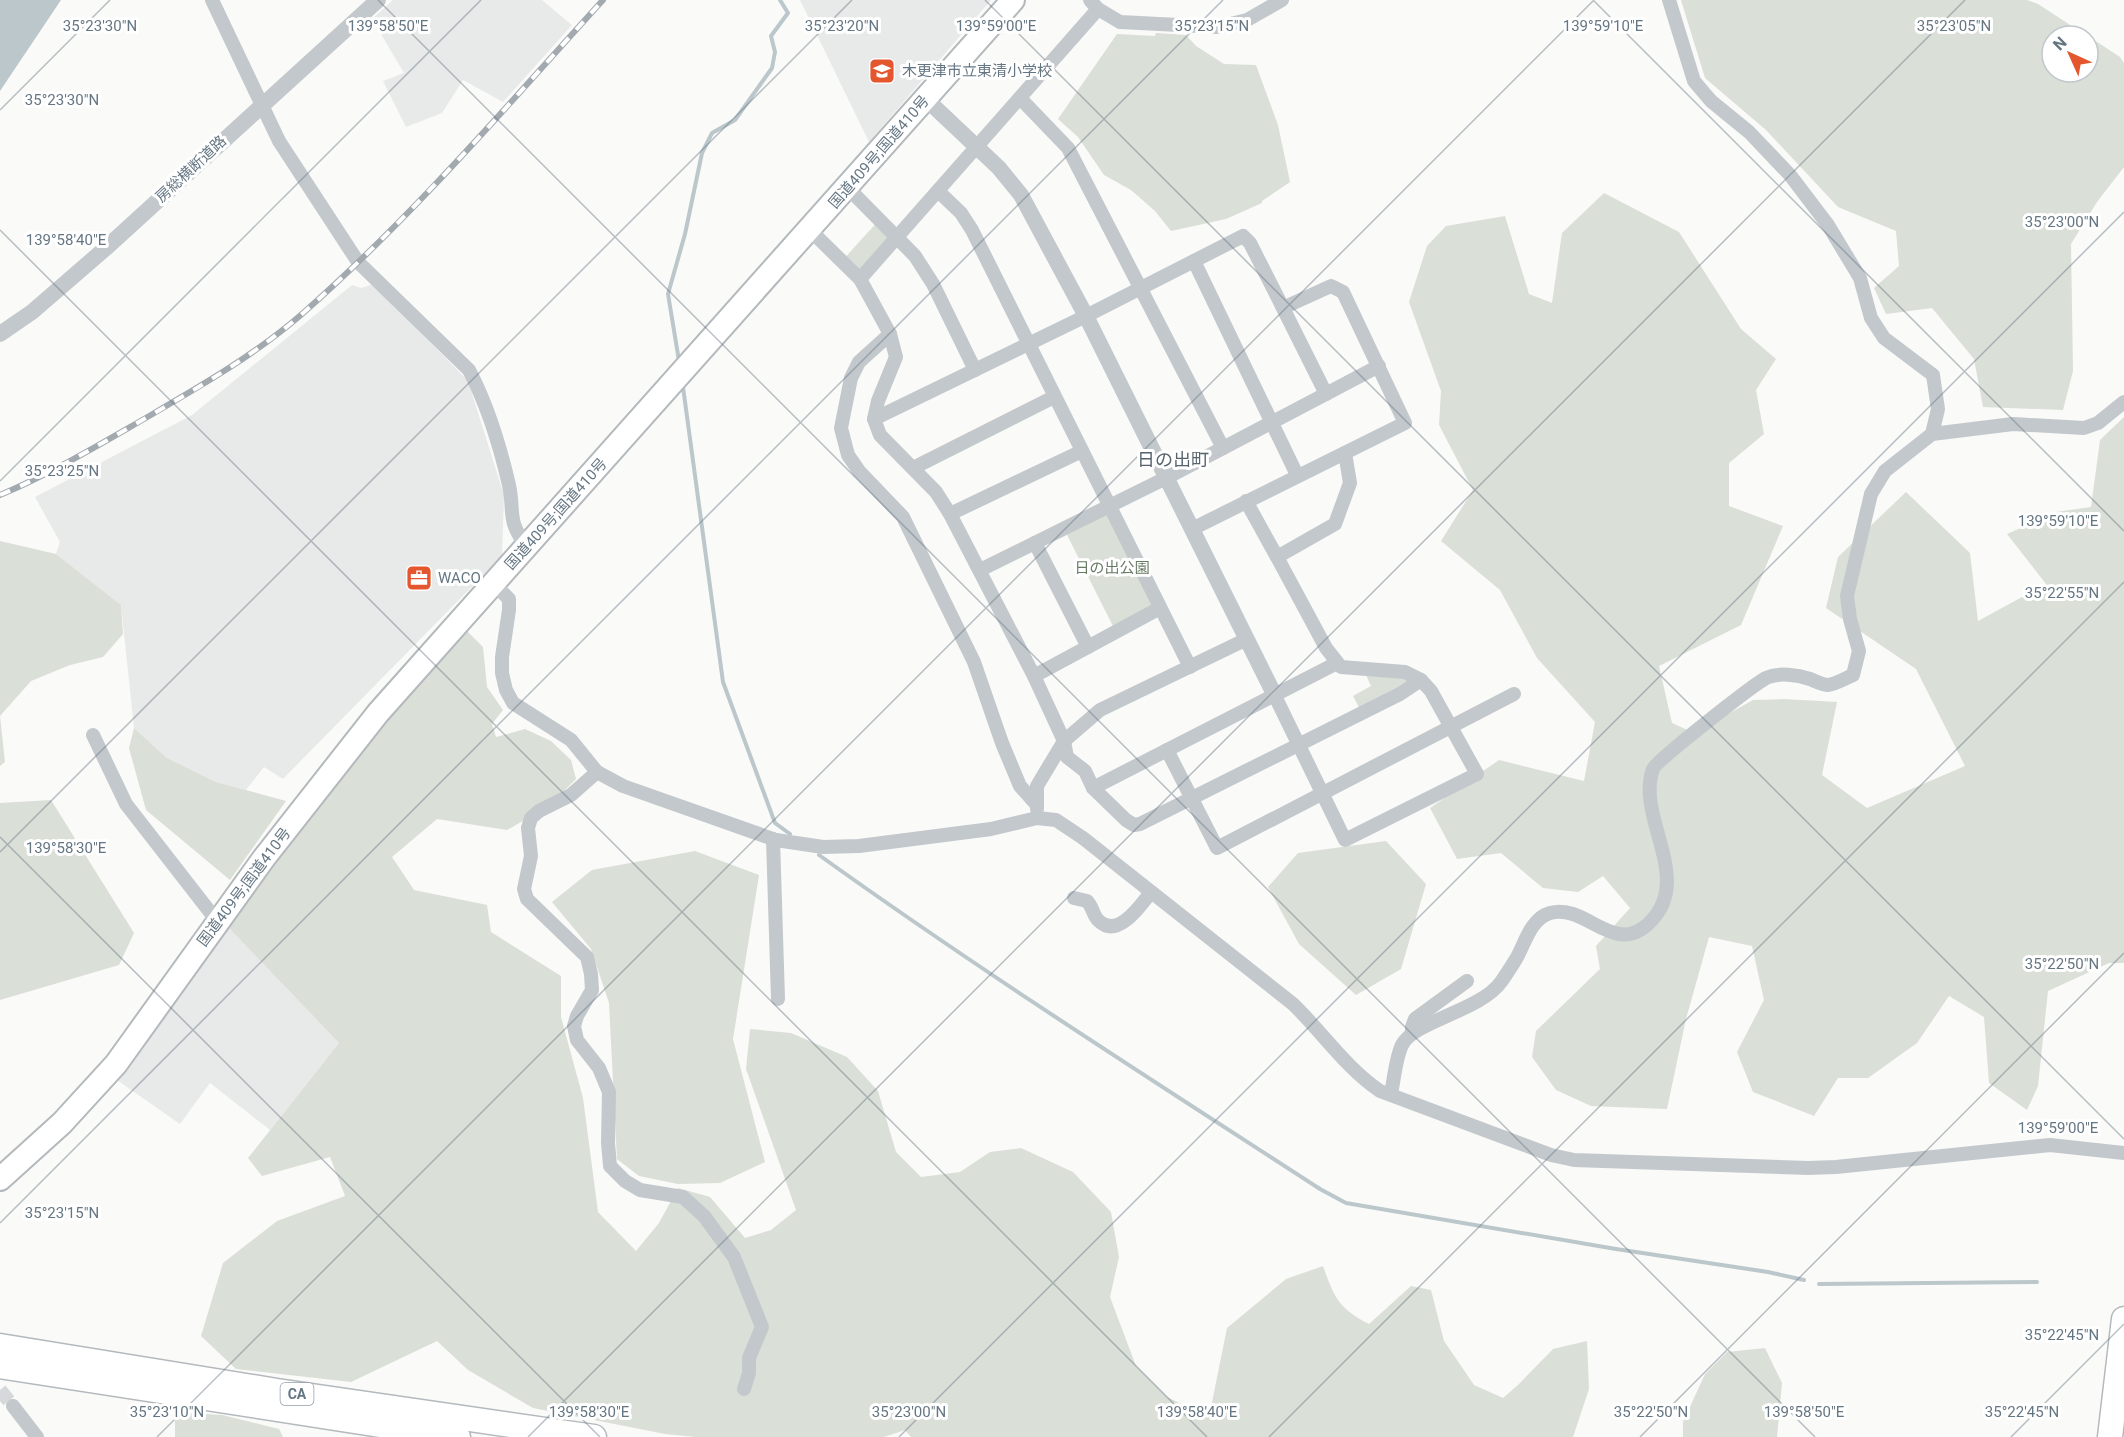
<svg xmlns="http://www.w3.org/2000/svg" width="2124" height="1437" font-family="Roboto,'Noto Sans JP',sans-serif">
  <rect width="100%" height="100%" fill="#fafaf8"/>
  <g fill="#e8e9e9">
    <polygon points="393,0 542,0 572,25 503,102 463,80 442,113 406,127 383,81 404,73 372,19"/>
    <polygon points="800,0 991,0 869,142"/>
    <polygon points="374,284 468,381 504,495 502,556 283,779 264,767 246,790 216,782 167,758 134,728 121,605 56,554 60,542 35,497 192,415 352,285 361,288"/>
    <polygon points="227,926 339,1043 270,1130 210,1083 180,1124 117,1080"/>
  </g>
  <g fill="#dadfd7">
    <polygon points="1681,0 2027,0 2038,4 2087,36 2052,36 2052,72 2088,72 2088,36 2120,57 2124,63 2124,167 2097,202 2071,244 2073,371 2063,410 1983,407 1974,359 1932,308 1886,314 1874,288 1899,266 1896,231 1838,207 1766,130 1705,78"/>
    <polygon points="1156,33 1186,35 1196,46 1224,64 1256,65 1278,125 1290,182 1262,201 1262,203 1226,219 1171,231 1155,211 1131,190 1104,175 1078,137 1058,119 1117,34 1155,36"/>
    <polygon points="1604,193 1679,232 1741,329 1776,359 1756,390 1764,434 1729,463 1729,506 1783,526 1741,625 1659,666 1672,723 1694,733 1753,700 1784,699 1837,702 1822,775 1867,808 1965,766 1916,669 1826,608 1838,557 1906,492 1970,553 1978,621 2046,584 2007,534 2056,512 2091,507 2100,440 2124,417 2124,963 2109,963 2048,991 2038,1086 2027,1110 1989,1083 1984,1017 1949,996 1917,1043 1868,1078 1838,1078 1814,1116 1753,1092 1737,1052 1764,1000 1752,946 1709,937 1686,1019 1667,1109 1591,1106 1556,1090 1532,1057 1536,1031 1600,969 1596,946 1630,908 1603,876 1578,892 1543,888 1501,853 1457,859 1430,808 1499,760 1584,781 1595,722 1537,658 1500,590 1441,541 1473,490 1439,425 1441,391 1409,302 1427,246 1446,226 1505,216 1529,294 1552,303 1562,233"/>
    <polygon points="880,219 898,237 860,279 842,261"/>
    <polygon points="1109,506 1160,608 1116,632 1064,529"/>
    <polygon points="0,541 56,554 121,605 123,634 103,657 70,665 31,681 0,716 5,762 0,766"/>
    <path d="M467,631L483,647L487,687L503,710L492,724L496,737L525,729L551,741L571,760L576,779L562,793L561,799L507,830L437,819L392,857L414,890L487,905L491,932L561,976V1017L583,1098L598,1212L636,1251L659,1223L678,1188L710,1197L745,1238L771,1230L796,1210L746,1069L750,1029L791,1033L847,1057L878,1091L896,1152L921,1177L960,1172L990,1152L1021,1148L1073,1172L1111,1212L1119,1257L1110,1297L1136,1366L1167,1397L1209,1417L1227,1328L1286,1279L1323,1266C1334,1297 1338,1308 1369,1324L1411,1286L1431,1290L1444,1341L1474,1385L1503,1398L1518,1385L1553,1349L1587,1341L1589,1389L1573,1437H911L905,1430L884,1437H695L665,1434L533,1408L468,1370L437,1341L351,1382L236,1369L201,1336L223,1263L277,1221L345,1196L330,1157L262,1176L248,1158L339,1043L227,926L316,804L458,635Z"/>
    <polygon points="1363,668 1421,680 1362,713 1353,696 1371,686"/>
    <polygon points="134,728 167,758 216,782 286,801 230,880 146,810 129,748"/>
    <polygon points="51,800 134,933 119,965 0,1000 0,803"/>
    <polygon points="1386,841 1426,884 1401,969 1356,995 1299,944 1268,887 1298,853"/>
    <polygon points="695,851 759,875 733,1039 765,1162 720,1183 678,1184 639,1176 617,1159 609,1003 591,949 552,902 592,870"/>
    <polygon points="1765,1348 1782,1383 1777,1437 1683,1437 1683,1422 1705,1374 1727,1352"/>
    <polygon points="175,1412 222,1415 279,1429 283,1437 175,1437"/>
  </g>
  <polygon fill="#bbc7cb" points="0,0 61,0 0,91"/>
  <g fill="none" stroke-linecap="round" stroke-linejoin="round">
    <g stroke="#bbc7cb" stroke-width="4">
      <polyline points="679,361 668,294 685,234 702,153 712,133 735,120 772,68 775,52 771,36 788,13 780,0"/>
      <polyline points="683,387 723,682 775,823 790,834"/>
      <path d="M819,855C982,972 1152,1080 1320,1189L1346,1203L1616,1249L1768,1272L1804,1280"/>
      <polyline points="1819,1284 2037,1282"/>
    </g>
    <polyline stroke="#d5d9db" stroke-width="14" stroke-dasharray="14 7" stroke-linecap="butt" points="0,1390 13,1406"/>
    <defs>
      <polyline id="trunk" points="0,1179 62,1123 116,1064 264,858 378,713 1013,0"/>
      <g id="motorway">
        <polyline points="0,1346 277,1391 594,1437"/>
        <polyline points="0,1366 458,1437"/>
        <polyline points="2110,1437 2124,1319"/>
      </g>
    </defs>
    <use href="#trunk" stroke="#b4b9bd" stroke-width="26"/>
    <use href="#motorway" stroke="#b4b9bd" stroke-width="27"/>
    <g stroke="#c3c8cc" stroke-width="14">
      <path d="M212,0L279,141L358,262L469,370C488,406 500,446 509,485C515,514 506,519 527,547"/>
      <polyline points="1090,0 1098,9 1120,22 1218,27 1247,20 1282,0"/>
      <polyline points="1669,0 1694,81 1711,101 1749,132 1790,175 1828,225 1860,278 1871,318 1884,338 1933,375 1938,409 1932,434"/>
      <polyline points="1020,98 1068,148 1223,448"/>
      <polyline points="847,187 915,256 933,284 975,370"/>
      <polyline points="938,191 961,213 972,230 1190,667"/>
      <polyline points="810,230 860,279 890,334 896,357 878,401 874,419 880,435 936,492 950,514 1034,676 1064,741 1067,757 1085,771 1093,788 1126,820 1134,825 1140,824 1400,694 1421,680"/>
      <polyline points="1194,261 1297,475"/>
      <polyline points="860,279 1098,9"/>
      <polyline points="1282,306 1326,394"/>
      <polyline points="890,334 859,362 851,378 841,428 848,455 859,471 903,517 974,662 1002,743 1020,786 1037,805"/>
      <polyline points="874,419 1086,316 1243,236 1250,243 1282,306 1287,306 1331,286 1343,292 1405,423 1192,529"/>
      <polyline points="913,468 1054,397"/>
      <polyline points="1246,501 1277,557"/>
      <polyline points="950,514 1082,451"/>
      <polyline points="1035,543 1088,647"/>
      <polyline points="980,570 1166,478 1379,366"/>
      <path d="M494,584L509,599V610L502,657V673L506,690L513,703L571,740L597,772L623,786L776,840L823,847L859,846L991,829L1037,818L1056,820L1083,838L1293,1004C1322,1032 1346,1068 1380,1091L1551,1155L1574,1160L1808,1168L1836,1167L2050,1145L2124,1153"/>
      <polyline points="1034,676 1160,608"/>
      <polyline points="1274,694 1345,840 1477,774 1431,691 1421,680 1405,672 1341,667 1326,648 1277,557 1335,524 1350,483 1345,453"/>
      <polyline points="93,735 126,804 217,921"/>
      <polyline points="1167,750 1217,848 1514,694"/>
      <polyline points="597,772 571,795 539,811 531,818 528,828 531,856 524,889 527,899 587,957 591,974 592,990 577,1016 574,1026 577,1040 599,1068 609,1092 608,1143 610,1166 625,1181 640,1190 683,1197 704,1216 734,1257 762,1327 749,1358 749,1373 744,1389"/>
      <polyline points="1093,788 1337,663"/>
      <polyline points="1037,809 1037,786 1064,741 1100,710 1247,639"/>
      <polyline points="773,839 778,999"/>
      <path d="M1074,898L1087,901C1093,907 1093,916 1099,921C1118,939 1140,906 1151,892"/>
      <polyline points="1412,1033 1412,1027 1415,1019 1467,981"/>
      <path d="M1391,1094C1394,1079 1396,1057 1402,1045C1414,1021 1480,1011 1501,982C1506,975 1511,967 1516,959C1525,944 1530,919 1550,913C1585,903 1613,955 1647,925C1697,881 1635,818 1653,769C1657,760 1753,685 1766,678C1779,672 1798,675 1810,679C1815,681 1823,685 1828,685C1836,684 1846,678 1853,675L1859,651L1850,619L1847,596L1871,494L1885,471L1932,434L2013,424L2084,428L2098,423L2124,402"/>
      <polyline points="13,1406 37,1437"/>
    </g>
    <g stroke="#c3c8cc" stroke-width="16">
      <polyline points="926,99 999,168 1021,195 1086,316 1274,694"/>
      <polyline points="0,334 32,312 107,247 378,0"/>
    </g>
    <use href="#trunk" stroke="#fff" stroke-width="22"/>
    <use href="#motorway" stroke="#fff" stroke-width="24"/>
    <defs>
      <path id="rail" d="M0,495C50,474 97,446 144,419C199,387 255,355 302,314C411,218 506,107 603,0"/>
    </defs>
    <use href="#rail" stroke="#a2aab0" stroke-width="6"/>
    <use href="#rail" stroke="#fff" stroke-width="4" stroke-dasharray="11" stroke-linecap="butt"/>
  </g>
  <path fill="none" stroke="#657683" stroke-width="1.5" stroke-opacity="0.45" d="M378,0L1815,1437M985,0L2124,1139M1593,0L2124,531M0,110L110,0M0,230L1207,1437M0,481L481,0M0,837L600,1437M0,852L852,0M0,1223L1223,0M157,1437L1594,0M528,1437L1965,0M899,1437L2124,212M1269,1437L2124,582M1640,1437L2124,953M2011,1437L2124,1324"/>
  <defs>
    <symbol id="school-square" viewBox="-11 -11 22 22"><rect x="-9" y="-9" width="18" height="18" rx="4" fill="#e4572e" stroke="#fff"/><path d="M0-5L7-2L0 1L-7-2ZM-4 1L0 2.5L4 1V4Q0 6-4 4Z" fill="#fff"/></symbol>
    <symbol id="office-square" viewBox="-11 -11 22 22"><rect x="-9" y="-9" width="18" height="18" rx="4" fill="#e4572e" stroke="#fff"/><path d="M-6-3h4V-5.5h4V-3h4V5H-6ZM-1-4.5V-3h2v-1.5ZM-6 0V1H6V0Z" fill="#fff"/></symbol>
  </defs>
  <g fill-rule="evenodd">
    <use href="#school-square" x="867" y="56" width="30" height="30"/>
    <use href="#office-square" x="404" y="563" width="30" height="30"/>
  </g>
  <g text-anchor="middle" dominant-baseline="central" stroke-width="6" stroke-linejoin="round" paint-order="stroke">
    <rect fill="#fff" stroke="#939fa8" stroke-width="1.5" x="280.5" y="1383" width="33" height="22" rx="4.5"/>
    <g font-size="14" font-weight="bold" fill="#657683">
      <text x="297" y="1394">CA</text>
    </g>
    <g font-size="15" fill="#657683" stroke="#fff" text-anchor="start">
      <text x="902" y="71">木更津市立東清小学校</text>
      <text x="438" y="578">WACO</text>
    </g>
    <g font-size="15" fill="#657683" stroke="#fff">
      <text transform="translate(879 152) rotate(-49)">国道409号;国道410号</text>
      <text transform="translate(191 169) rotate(-43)">房総横断道路</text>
      <text transform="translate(556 514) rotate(-48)">国道409号;国道410号</text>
      <text transform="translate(244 887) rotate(-53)">国道409号;国道410号</text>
    </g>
    <g font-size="15" fill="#687a64" stroke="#fff">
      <text x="1112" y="568">日の出公園</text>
    </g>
    <g font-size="18" fill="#57646e" stroke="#fff">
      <text x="1173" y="459">日の出町</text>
    </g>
  </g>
  <g font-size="15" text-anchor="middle" fill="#657683" stroke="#fff" stroke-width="6" stroke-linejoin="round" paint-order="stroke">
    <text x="100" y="31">35°23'30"N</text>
    <text x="388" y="31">139°58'50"E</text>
    <text x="842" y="31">35°23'20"N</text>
    <text x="996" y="31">139°59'00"E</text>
    <text x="1212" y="31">35°23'15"N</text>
    <text x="1603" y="31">139°59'10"E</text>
    <text x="1954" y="31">35°23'05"N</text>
    <text x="62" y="105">35°23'30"N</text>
    <text x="2062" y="227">35°23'00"N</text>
    <text x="66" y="245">139°58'40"E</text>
    <text x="62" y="476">35°23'25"N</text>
    <text x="2058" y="526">139°59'10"E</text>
    <text x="2062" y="598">35°22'55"N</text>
    <text x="66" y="853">139°58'30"E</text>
    <text x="2062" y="969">35°22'50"N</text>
    <text x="2058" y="1133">139°59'00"E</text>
    <text x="62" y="1218">35°23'15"N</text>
    <text x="2062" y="1340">35°22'45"N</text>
    <text x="167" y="1417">35°23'10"N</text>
    <text x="909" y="1417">35°23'00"N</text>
    <text x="1651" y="1417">35°22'50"N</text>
    <text x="2022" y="1417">35°22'45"N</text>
    <text x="589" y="1417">139°58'30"E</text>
    <text x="1197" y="1417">139°58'40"E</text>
    <text x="1804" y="1417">139°58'50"E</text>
  </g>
  <g transform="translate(2070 54) rotate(315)"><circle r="28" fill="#ffffff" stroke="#c1c8cd" stroke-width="1.5"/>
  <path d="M0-4.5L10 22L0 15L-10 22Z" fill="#e4572e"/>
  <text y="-9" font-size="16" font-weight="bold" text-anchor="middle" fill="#657683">N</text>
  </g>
</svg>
